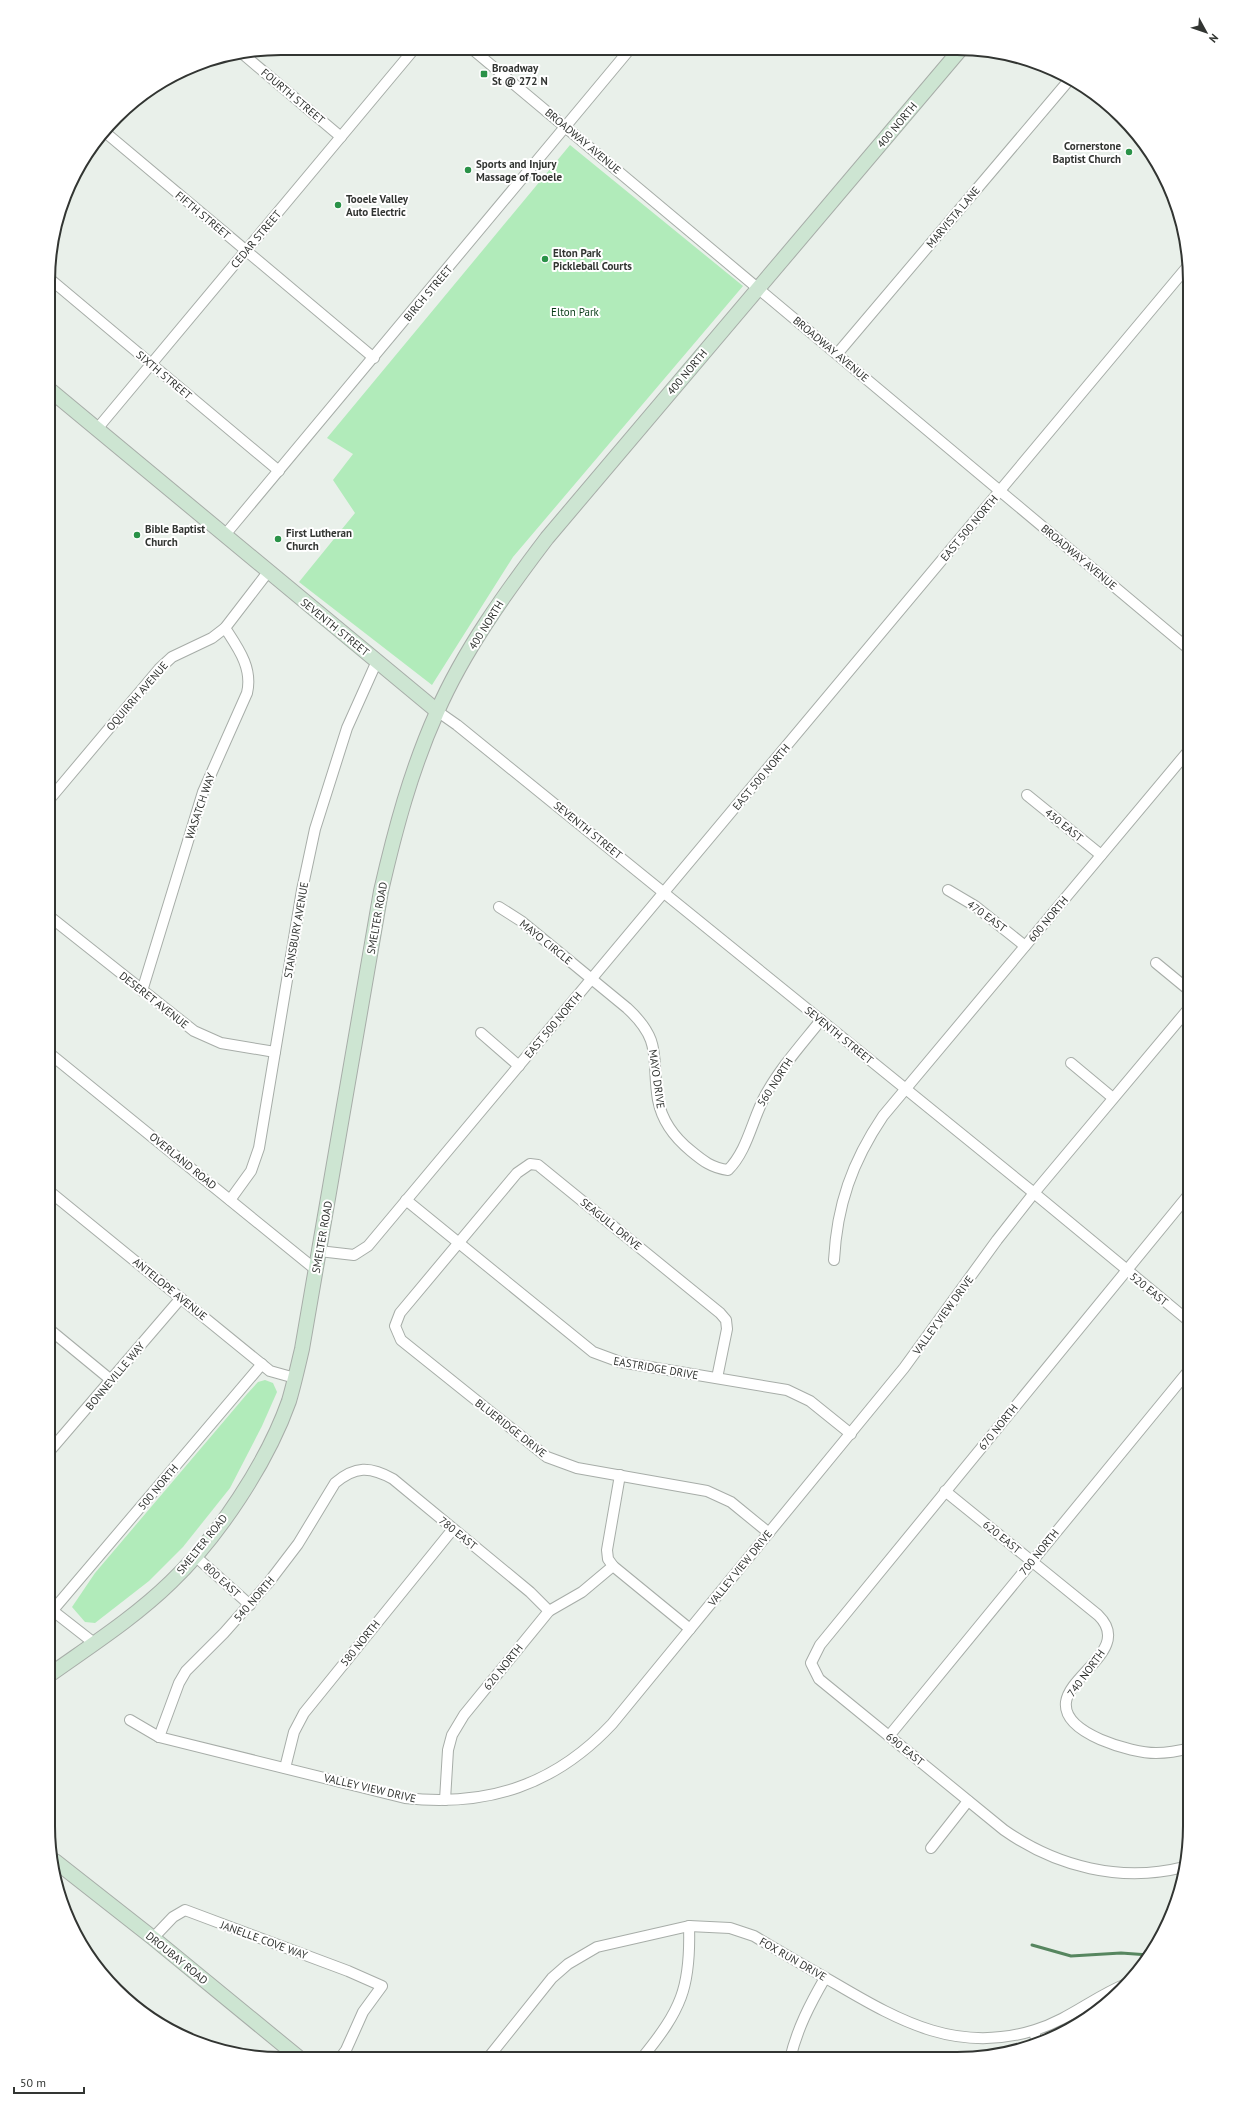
<svg xmlns="http://www.w3.org/2000/svg" width="1238" height="2107" font-family="'PT Sans',sans-serif">
  <rect width="100%" height="100%" fill="#e9f0ea"/>
  <g fill="#b1ebba">
    <polygon points="570,145 743,286 513,557 432,685 299,582 355,513 333,480 353,454 327,438"/>
    <polygon points="265,1380 273,1383 277,1392 262,1426 230,1488 183,1547 149,1581 95,1623 85,1622 72,1607 95,1573 247,1394 258,1382"/>
  </g>
  <g fill="none" stroke-linecap="round" stroke-linejoin="round">
    <polyline stroke="#56865f" stroke-width="3" points="1032,1945 1071,1956 1121,1953 1149,1955"/>
    <defs>
      <g id="street">
        <polyline points="472,49 1190,650"/>
        <polyline points="244,55 341,137"/>
        <polyline points="106,133 374,358"/>
        <polyline points="50,279 279,471"/>
        <polyline points="837,354 1070,79"/>
        <polyline points="97,429 415,48"/>
        <polyline points="224,536 630,49"/>
        <polyline points="437,711 457,725 1034,1193 1190,1322"/>
        <polyline points="1027,795 1101,855"/>
        <polyline points="49,800 159,669 172,657 212,638 225,628 268,572"/>
        <polyline points="948,890 975,906 1025,946"/>
        <path d="M499,907L521,921L627,1008C664,1042 651,1059 658,1100C662,1121 675,1138 691,1151C703,1161 712,1168 728,1170C748,1150 752,1119 766,1094C781,1067 802,1044 821,1020"/>
        <polyline points="49,916 194,1031 221,1043 275,1052"/>
        <polyline points="1156,963 1190,991"/>
        <path d="M142,991L203,792L247,693C253,668 238,648 225,628"/>
        <polyline points="481,1033 519,1066"/>
        <polyline points="49,1053 316,1270"/>
        <polyline points="1071,1063 1113,1098"/>
        <polyline points="49,1191 270,1371 295,1378"/>
        <polyline points="230,1200 251,1171 259,1148 302,890 315,829 347,728 377,661"/>
        <polyline points="406,1200 593,1352 620,1362 787,1390 810,1401 851,1434"/>
        <polyline points="319,1251 354,1255 368,1246 1187,267"/>
        <path d="M834,1260C837,1205 852,1162 883,1116L1190,749"/>
        <polyline points="49,1329 111,1380"/>
        <polyline points="717,1378 727,1329 726,1320 720,1313 538,1165 530,1164 517,1173 400,1313 395,1326 401,1340 547,1457 577,1468 707,1491 731,1502 769,1533"/>
        <polyline points="48,1453 181,1298"/>
        <polyline points="620,1475 607,1550 608,1559 613,1566 690,1629"/>
        <path d="M945,1491L1098,1615C1132,1648 1070,1673 1066,1702C1062,1734 1132,1753 1156,1753C1168,1753 1179,1751 1190,1748"/>
        <polyline points="195,1556 250,1605"/>
        <polyline points="48,1607 94,1643"/>
        <polyline points="53,1610 262,1364"/>
        <path d="M130,1720L159,1737L405,1798C488,1807 555,1785 612,1724L904,1368L997,1240L1034,1193L1190,1007"/>
        <polyline points="889,1736 1190,1369"/>
        <path d="M159,1737L179,1683L186,1671L224,1633L269,1582L298,1544L335,1483C355,1466 370,1466 393,1479L530,1592L549,1611"/>
        <polyline points="285,1768 294,1732 304,1713 453,1529"/>
        <polyline points="445,1800 448,1750 452,1735 464,1715 549,1611 582,1592 613,1566"/>
        <polyline points="931,1848 968,1801"/>
        <path d="M1184,1867C1121,1883 1057,1867 1004,1830L819,1679L811,1663L820,1645L1190,1193"/>
        <polyline points="153,1938 173,1917 185,1910 348,1971 382,1986 363,2012 346,2050 341,2057"/>
        <polyline points="1034,2031 1037,2043"/>
        <path d="M488,2058L552,1978L568,1964L597,1947L689,1926L730,1928L754,1936C782,1953 810,1969 838,1985C901,2022 959,2054 1035,2030C1070,2019 1094,1997 1126,1984"/>
        <path d="M642,2058C681,2010 691,1988 689,1926"/>
        <path d="M790,2059C797,2029 810,2004 825,1978"/>
      </g>
      <g id="secondary">
        <polyline points="50,390 437,711"/>
        <path d="M48,1676C90,1646 134,1618 171,1582C218,1537 267,1463 289,1401C294,1384 298,1366 302,1349L381,891C395,830 411,770 437,712C464,650 506,592 547,538L960,50"/>
        <polyline points="55,1861 153,1938 298,2057"/>
      </g>
    </defs>
    <use href="#street" stroke="#a7ada8" stroke-width="12"/>
    <use href="#secondary" stroke="#a7ada8" stroke-width="16"/>
    <use href="#street" stroke="#fff" stroke-width="10"/>
    <use href="#secondary" stroke="#cde5d2" stroke-width="14"/>
  </g>
  <g fill="#2a9248" stroke="#fff" stroke-width="1.5">
    <rect x="480" y="70" width="8" height="8" rx="2"/>
    <circle cx="1129" cy="152" r="4"/>
    <circle cx="468" cy="170" r="4"/>
    <circle cx="338" cy="205" r="4"/>
    <circle cx="545" cy="259" r="4"/>
    <circle cx="137" cy="535" r="4"/>
    <circle cx="278" cy="539" r="4"/>
  </g>
  <g text-anchor="middle" dominant-baseline="central" stroke-width="4" stroke-linejoin="round" paint-order="stroke">
    <g font-size="11" font-weight="bold" fill="#323532" stroke="#fff" text-anchor="start">
      <text x="492" y="68">Broadway<tspan x="492" dy="13">St @ 272 N</tspan></text>
      <text x="1121" y="146" text-anchor="end">Cornerstone<tspan x="1121" dy="13">Baptist Church</tspan></text>
      <text x="476" y="164">Sports and Injury<tspan x="476" dy="13">Massage of Tooele</tspan></text>
      <text x="346" y="199">Tooele Valley<tspan x="346" dy="13">Auto Electric</tspan></text>
      <text x="553" y="253">Elton Park<tspan x="553" dy="13">Pickleball Courts</tspan></text>
      <text x="145" y="529">Bible Baptist<tspan x="145" dy="13">Church</tspan></text>
      <text x="286" y="533">First Lutheran<tspan x="286" dy="13">Church</tspan></text>
    </g>
    <g font-size="11" fill="#323532" stroke="#fff">
      <text transform="translate(293 96) rotate(40)">FOURTH STREET</text>
      <text transform="translate(897 125) rotate(-50)">400 NORTH</text>
      <text transform="translate(583 141) rotate(40)">BROADWAY AVENUE</text>
      <text transform="translate(203 215) rotate(40)">FIFTH STREET</text>
      <text transform="translate(953 217) rotate(-50)">MARVISTA LANE</text>
      <text transform="translate(256 239) rotate(-50)">CEDAR STREET</text>
      <text transform="translate(428 293) rotate(-50)">BIRCH STREET</text>
      <text transform="translate(831 349) rotate(40)">BROADWAY AVENUE</text>
      <text transform="translate(687 372) rotate(-50)">400 NORTH</text>
      <text transform="translate(164 375) rotate(40)">SIXTH STREET</text>
      <text transform="translate(969 528) rotate(-50)">EAST 500 NORTH</text>
      <text transform="translate(1079 557) rotate(40)">BROADWAY AVENUE</text>
      <text transform="translate(486 625) rotate(-58)">400 NORTH</text>
      <text transform="translate(335 627) rotate(39)">SEVENTH STREET</text>
      <text transform="translate(137 696) rotate(-49)">OQUIRRH AVENUE</text>
      <text transform="translate(761 777) rotate(-50)">EAST 500 NORTH</text>
      <text transform="translate(200 806) rotate(-71)">WASATCH WAY</text>
      <text transform="translate(1064 825) rotate(39)">430 EAST</text>
      <text transform="translate(588 830) rotate(39)">SEVENTH STREET</text>
      <text transform="translate(987 916) rotate(36)">470 EAST</text>
      <text transform="translate(377 918) rotate(-80)">SMELTER ROAD</text>
      <text transform="translate(1048 919) rotate(-50)">600 NORTH</text>
      <text transform="translate(296 930) rotate(-80)">STANSBURY AVENUE</text>
      <text transform="translate(546 942) rotate(39)">MAYO CIRCLE</text>
      <text transform="translate(154 1000) rotate(38)">DESERET AVENUE</text>
      <text transform="translate(553 1025) rotate(-50)">EAST 500 NORTH</text>
      <text transform="translate(839 1035) rotate(39)">SEVENTH STREET</text>
      <text transform="translate(657 1079) rotate(82)">MAYO DRIVE</text>
      <text transform="translate(775 1082) rotate(-57)">560 NORTH</text>
      <text transform="translate(183 1161) rotate(39)">OVERLAND ROAD</text>
      <text transform="translate(611 1224) rotate(39)">SEAGULL DRIVE</text>
      <text transform="translate(322 1237) rotate(-80)">SMELTER ROAD</text>
      <text transform="translate(170 1289) rotate(39)">ANTELOPE AVENUE</text>
      <text transform="translate(1149 1289) rotate(39)">520 EAST</text>
      <text transform="translate(943 1315) rotate(-54)">VALLEY VIEW DRIVE</text>
      <text transform="translate(656 1368) rotate(10)">EASTRIDGE DRIVE</text>
      <text transform="translate(115 1376) rotate(-50)">BONNEVILLE WAY</text>
      <text transform="translate(998 1427) rotate(-51)">670 NORTH</text>
      <text transform="translate(511 1428) rotate(38)">BLUERIDGE DRIVE</text>
      <text transform="translate(158 1487) rotate(-50)">500 NORTH</text>
      <text transform="translate(458 1533) rotate(39)">780 EAST</text>
      <text transform="translate(1002 1537) rotate(39)">620 EAST</text>
      <text transform="translate(202 1544) rotate(-51)">SMELTER ROAD</text>
      <text transform="translate(1039 1552) rotate(-51)">700 NORTH</text>
      <text transform="translate(740 1568) rotate(-51)">VALLEY VIEW DRIVE</text>
      <text transform="translate(222 1580) rotate(42)">800 EAST</text>
      <text transform="translate(254 1599) rotate(-49)">540 NORTH</text>
      <text transform="translate(360 1643) rotate(-51)">580 NORTH</text>
      <text transform="translate(503 1667) rotate(-51)">620 NORTH</text>
      <text transform="translate(1086 1673) rotate(-54)">740 NORTH</text>
      <text transform="translate(905 1749) rotate(39)">690 EAST</text>
      <text transform="translate(370 1788) rotate(13)">VALLEY VIEW DRIVE</text>
      <text transform="translate(264 1940) rotate(20)">JANELLE COVE WAY</text>
      <text transform="translate(177 1958) rotate(39)">DROUBAY ROAD</text>
      <text transform="translate(793 1959) rotate(30)">FOX RUN DRIVE</text>
    </g>
    <g font-size="11" fill="#073b17" stroke="#fff">
      <text x="575" y="312">Elton Park</text>
    </g>
  </g>
  <path d="M0 0H1238V2107H0ZM281 55H957A226 226 0 0 1 1183 281V1826A226 226 0 0 1 957 2052H281A226 226 0 0 1 55 1826V281A226 226 0 0 1 281 55Z" fill="#fff" fill-rule="evenodd"/>
  <path fill="none" stroke="#323532" stroke-width="2" d="M281 55H957A226 226 0 0 1 1183 281V1826A226 226 0 0 1 957 2052H281A226 226 0 0 1 55 1826V281A226 226 0 0 1 281 55Z"/>
  <g transform="translate(1206 32) rotate(130)" stroke="#ffffff" stroke-width="3" paint-order="stroke">
  <path d="M0-3L7 15L0 10L-7 15Z" fill="#323532"/>
  <text y="-6" font-size="11" font-weight="bold" text-anchor="middle" fill="#323532">N</text>
  </g>
  <path d="M14 2087v6h70v-6" fill="none" stroke="#323532" stroke-width="2"/>
  <text x="20" y="2087" font-size="12" fill="#323532" stroke="#ffffff" stroke-width="3" paint-order="stroke">50 m</text>
</svg>
